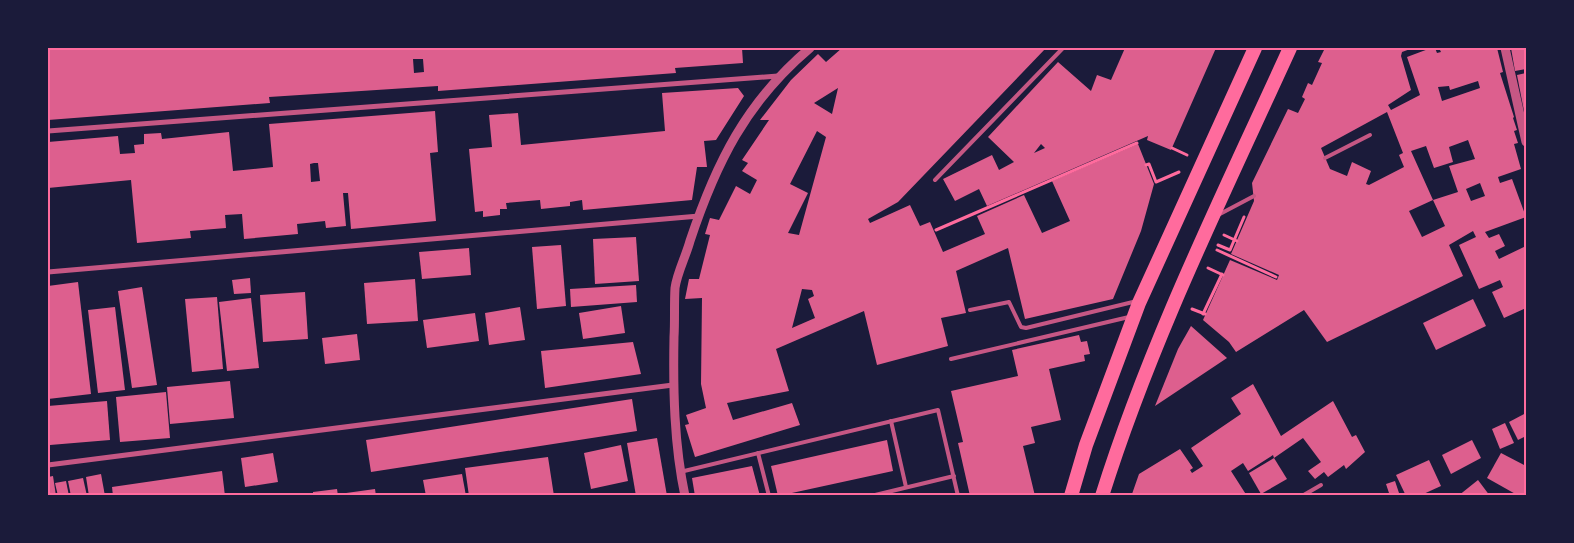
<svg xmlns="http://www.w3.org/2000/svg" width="1574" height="543" font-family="'Libre Baskerville',serif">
  <rect width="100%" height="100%" fill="#1b1b3a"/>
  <g fill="#dd5f8e" fill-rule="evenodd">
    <path d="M48,48H742L743,63L675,68L676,73L438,91V86L269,97L270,103L48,120ZM413,59H423L424,72L414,73Z"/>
    <path d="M842,48H1046L898,202L868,219L870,223L910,205L920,226L930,222L943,252L985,234L977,216L1024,195L1042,233L1070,221L1052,181L1138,144L1154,184L1141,231L1113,299L1025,319L1008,248L956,271L966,313L941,318L948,346L877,365L864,311L776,349L789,391L727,403L733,420L792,403L800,425L695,457L685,425L689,424L686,415L706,408L701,384L702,298L685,299L689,279H699L710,235L705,234L710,218L719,220L736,186L750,194L757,180L742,171L748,163L742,160L769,120H760L791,80L818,54L826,62ZM838,88L832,114L814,103ZM817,131L826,137L799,235L788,233L808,193L790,184ZM802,289L812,290L814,296L808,299L815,318L792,328Z"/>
    <path d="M1125,48H1216L1171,150L1147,140L1148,136L987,206L979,189L955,201L943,179L992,155L999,170L1014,162L988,137L1058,62L1091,91L1097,75L1111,80ZM1041,144L1045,148L1034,153Z"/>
    <path d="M1325,48H1413L1402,52L1401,56L1411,90L1388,105L1391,110L1420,95L1407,57L1431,48H1435L1437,53L1441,52L1439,48H1497L1503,72L1500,73L1514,117L1513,118L1517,130L1514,131L1518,143L1514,144L1521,169L1498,177L1500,183L1512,179L1526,217L1485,232L1489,238L1499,234L1505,246L1495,251L1499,259L1526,246V308L1504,318L1492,292L1503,287L1500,280L1479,289L1459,245L1476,237L1473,231L1449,245L1463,276L1327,342L1304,310L1236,352L1229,342L1203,320L1230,260L1277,280L1279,275L1231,254L1254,201L1252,183L1288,109L1298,113L1305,99L1302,97L1308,83L1312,85L1322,63L1318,62ZM1478,81L1480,88L1442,101L1438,87L1449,86L1450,90ZM1387,112L1403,153L1399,155L1404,167L1369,185L1366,184L1371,171L1352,162L1347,176L1330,169L1321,148ZM1468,140L1475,159L1449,166L1458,192L1433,200L1445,226L1422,237L1409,211L1433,200L1411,151L1426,146L1434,168L1453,162L1449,147ZM1480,183L1485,196L1471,201L1466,189Z"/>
    <polygon points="1511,48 1526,48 1526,69 1515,71"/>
    <polygon points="1526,73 1526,110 1524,111 1517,75"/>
    <polygon points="738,88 744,96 716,140 704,141 707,167 697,167 692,200 583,210 582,200 570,202 570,206 541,209 540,200 506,203 507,209 500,209 500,215 483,217 483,211 475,212 469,149 492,147 489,115 518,113 521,145 665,131 662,93"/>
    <path d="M435,111L438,152L430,153L436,221L351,229L348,193H343L346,226L326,228L325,221L297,224L298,234L244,239L242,214L225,215L226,228L190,231L191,238L137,243L131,180L48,188V142L118,136L120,154L135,153L134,145L144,144V134L161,133L162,139L229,132L233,171L273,167L269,124ZM314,163H318L320,181L311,182L310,164Z"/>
    <polygon points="636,237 639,281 595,284 593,239"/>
    <polygon points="561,245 566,306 537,309 532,247"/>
    <polygon points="469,248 471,275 422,279 419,252"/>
    <polygon points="250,278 251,293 234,294 232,280"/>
    <polygon points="415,279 418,321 367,324 364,283"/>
    <polygon points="78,282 91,394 48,399 48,286"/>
    <polygon points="636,285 637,302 571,307 570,289"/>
    <polygon points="142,287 157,385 132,388 118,291"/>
    <polygon points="305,292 308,339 263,342 260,295"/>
    <polygon points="217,297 223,369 192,372 185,299"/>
    <polygon points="251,298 259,368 227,371 219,302"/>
    <polygon points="1473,299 1486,326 1436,350 1423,323"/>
    <polygon points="621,306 625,333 583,339 579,313"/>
    <polygon points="115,307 125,390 98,393 88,310"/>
    <polygon points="520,307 525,340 489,345 485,313"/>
    <polygon points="475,313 479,341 427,348 423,320"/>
    <polygon points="1191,326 1227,358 1155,406 1178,349"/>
    <polygon points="357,334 360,360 325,364 322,338"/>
    <polygon points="1079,335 1081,342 1087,341 1090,354 1084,355 1085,361 1049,369 1061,420 1031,427 1035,443 1023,446 1035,496 970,496 958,443 963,442 951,391 1018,376 1012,350"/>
    <polygon points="633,342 641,374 545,388 541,351"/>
    <polygon points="230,381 234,418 170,424 167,387"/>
    <polygon points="1253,384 1281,436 1333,401 1352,437 1356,435 1365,452 1346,469 1344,465 1328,477 1324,472 1315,479 1308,471 1321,462 1303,438 1274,458 1273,455 1248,471 1243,463 1231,471 1247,496 1128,496 1129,493 1132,494 1139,474 1180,449 1193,468 1190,470 1192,473 1203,466 1191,448 1241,414 1231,398"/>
    <polygon points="166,392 170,438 120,442 116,397"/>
    <polygon points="632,399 637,431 371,472 366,440"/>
    <polygon points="107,401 110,440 50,445 48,406"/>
    <polygon points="1526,413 1526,436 1518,440 1509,422"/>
    <polygon points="1505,423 1514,443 1500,449 1492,429"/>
    <polygon points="657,438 667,496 636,496 627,443"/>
    <polygon points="887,440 893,471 778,496 771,466"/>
    <polygon points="1472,440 1481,458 1451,474 1442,455"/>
    <polygon points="621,445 628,481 591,489 584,453"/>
    <polygon points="273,453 278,482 245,487 241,458"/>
    <polygon points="1501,453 1526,466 1525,496 1519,496 1487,478"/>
    <polygon points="548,457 554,496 469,496 465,468"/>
    <polygon points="1274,458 1287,479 1261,494 1249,473"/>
    <polygon points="1429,460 1441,486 1419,496 1406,496 1396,475"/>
    <polygon points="752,466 760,496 695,496 692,478"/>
    <polygon points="222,471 225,496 113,496 112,487"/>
    <polygon points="101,474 105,496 89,496 86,477"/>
    <polygon points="462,474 466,496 426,496 423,480"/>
    <polygon points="53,476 56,496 48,496 48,477"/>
    <polygon points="83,478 87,496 71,496 68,481"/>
    <polygon points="1478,480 1490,496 1458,496"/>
    <polygon points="66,481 69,496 58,496 55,483"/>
    <polygon points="1395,481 1400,496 1390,496 1386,484"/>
    <polygon points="337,489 338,496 313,496 313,492"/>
    <polygon points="375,489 376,496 339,496 339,494"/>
  </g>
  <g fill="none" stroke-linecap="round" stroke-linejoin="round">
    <g stroke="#ff6b9d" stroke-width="3">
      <polyline points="1172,148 1187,155"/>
      <polyline points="1146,165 1149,164 1156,182 1179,172"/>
      <polyline points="936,230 1137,143"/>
      <polyline points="1224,235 1237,241"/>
      <polyline points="1218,245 1230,250 1244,217"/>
      <polyline points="1217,250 1276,277"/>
      <polyline points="1208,268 1223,275"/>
      <polyline points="1192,309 1205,314"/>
      <polyline points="1203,314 1222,274"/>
    </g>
    <g stroke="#c65784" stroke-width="4">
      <polyline points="1325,158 1370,135"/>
      <polyline points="935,180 1063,48"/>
      <polyline points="1218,215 1254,196"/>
      <polyline points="970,310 1009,302 1021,327 1026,328 1137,301"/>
      <polyline points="951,359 1129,317"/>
      <polyline points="891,421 906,487"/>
      <polyline points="758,453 769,496"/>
      <polyline points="680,472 938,410 958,496"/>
      <polyline points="871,496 954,476"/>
      <polyline points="1302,496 1321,485"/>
    </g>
    <g stroke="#c65784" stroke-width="5">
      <polyline points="48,131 778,76"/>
      <polyline points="48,272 699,216"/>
      <polyline points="48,465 673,385"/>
    </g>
    <g stroke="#c65784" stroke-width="9">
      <polyline points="1505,48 1526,142"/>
      <path d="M685,496C674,444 673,390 674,337C675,321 674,304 675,288C677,273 686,256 690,241C716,163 746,102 810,48"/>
    </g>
    <g stroke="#ff6b9d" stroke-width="14">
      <polyline points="1071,496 1086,445 1139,303 1255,48"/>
      <path d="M1102,496C1151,340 1223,195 1290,48"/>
    </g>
  </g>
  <rect width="1574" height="543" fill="none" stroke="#1b1b3a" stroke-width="98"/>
  <rect x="49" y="49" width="1476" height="445" fill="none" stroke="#ff6b9d" stroke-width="2"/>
</svg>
